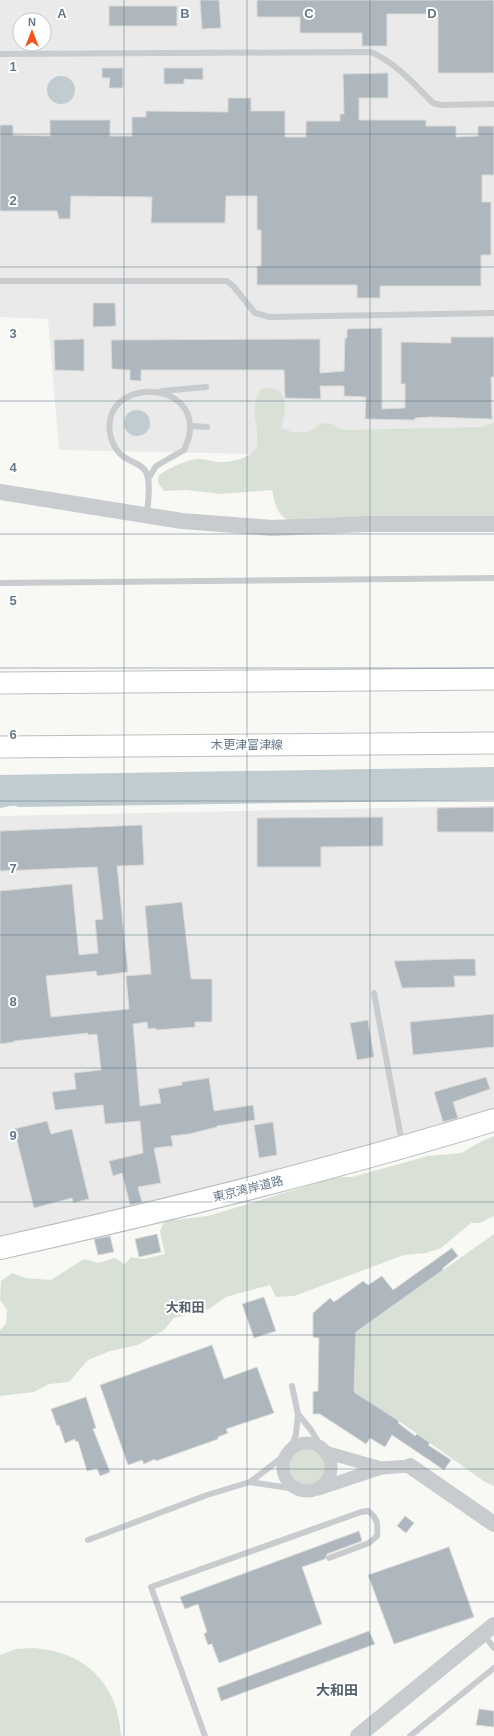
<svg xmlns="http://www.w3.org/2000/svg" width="494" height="1736" font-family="Arial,'Noto Sans JP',sans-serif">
  <rect width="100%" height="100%" fill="#f8f8f5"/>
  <g fill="#e9eae9" fill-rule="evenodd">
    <path d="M0,0H494V454L363,456L59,450L48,319L0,317ZM20,20H44V44H20Z"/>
    <polygon points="494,806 494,1111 391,1141 35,1233 0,1240 0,816"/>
  </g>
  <g fill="#d9e1d6">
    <path d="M270,388C273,389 277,390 279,391C289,399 284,418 281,428L292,432H308L323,423L333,424L339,429L348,430L481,427L494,423V516L308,518C282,528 276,511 272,490L221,494L186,490L164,491L158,483L159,475C167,469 185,461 195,459C203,458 210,461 217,462C229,463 252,459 257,446C258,443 257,439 257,436C257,415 249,411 261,389Z"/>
    <polygon points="494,1136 494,1216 480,1223 471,1223 441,1248 426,1253 404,1255 294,1296 276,1297 270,1285 226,1297 209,1309 174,1318 164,1330 138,1345 110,1351 88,1360 69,1382 49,1384 34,1392 0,1396 0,1330 6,1324 7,1310 0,1300 1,1281 12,1273 26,1278 51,1280 84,1259 98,1263 115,1258 125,1264 131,1257 143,1259 165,1254 160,1232 164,1221 208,1216 336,1177 352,1177 428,1156 461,1153 484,1140"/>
    <polygon points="494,1234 494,1486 485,1482 399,1421 354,1392 356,1332"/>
    <circle cx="307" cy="1467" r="18"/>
    <path d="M33,1648C85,1651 118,1684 121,1736H0V1655L16,1649Z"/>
  </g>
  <g fill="#c1ccd1">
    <circle cx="61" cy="90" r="14"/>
    <circle cx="137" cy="423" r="13"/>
    <path d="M494,767V800L19,807C12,804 7,807 0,808V775Z"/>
  </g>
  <g fill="#aeb7bd" stroke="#dadad8">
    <polygon points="200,0 219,0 221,28 202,29"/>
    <polygon points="257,0 494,0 494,73 438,73 438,14 387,14 387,46 362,46 362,33 300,33 300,17 257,17"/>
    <rect x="109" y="6" width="68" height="20"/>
    <polygon points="102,68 123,68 123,88 109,88 110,78 102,78"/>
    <polygon points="164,68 203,68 203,80 184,79 184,84 164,84"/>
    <polygon points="388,73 388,98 359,98 359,120 426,120 426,126 456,126 456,137 478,136 478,126 494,126 494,175 482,175 482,202 491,202 491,255 481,255 481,286 380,286 380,298 357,298 357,285 257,285 257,266 261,266 261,230 257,230 257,196 226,196 225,223 151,223 152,197 71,196 70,219 59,219 57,211 0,211 0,125 13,125 13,135 50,136 50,120 110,120 110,136 132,136 132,117 146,117 146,111 228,112 228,98 251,98 251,111 285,111 285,137 306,137 306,121 340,121 340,114 344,114 343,74"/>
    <polygon points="93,303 115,303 116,326 93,327"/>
    <polygon points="382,328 382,409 405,408 405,384 401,384 401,342 451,343 451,337 494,337 494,377 491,377 492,419 431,417 415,418 415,420 365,419 366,397 344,396 344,386 320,386 321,399 285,398 284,370 141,370 141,381 130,380 130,370 112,369 111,340 320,339 320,373 344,371 345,338 347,338 347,329"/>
    <polygon points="84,339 84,371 55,370 54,340"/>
    <polygon points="494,807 494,832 437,832 437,808"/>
    <polygon points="383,817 383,846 321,847 321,867 257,867 257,818"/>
    <polygon points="142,825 144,865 117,866 128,972 97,976 96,971 46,976 51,1017 129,1009 126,976 151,974 145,906 182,902 191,979 212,979 212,1022 195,1022 195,1027 156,1030 156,1028 148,1029 147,1022 133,1024 140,1106 161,1103 158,1089 182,1085 182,1082 209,1078 214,1111 253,1105 255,1120 217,1126 217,1127 189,1134 171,1136 173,1146 154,1148 161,1183 138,1187 142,1202 130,1205 122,1173 113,1176 109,1161 143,1153 140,1121 105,1124 103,1105 55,1110 52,1092 76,1089 74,1073 101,1070 97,1034 88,1035 88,1033 14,1041 14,1042 0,1044 0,891 72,884 79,955 98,953 95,920 103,919 97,867 0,871 0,831"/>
    <polygon points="454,959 475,959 476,976 454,976 455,987 402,988 394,961"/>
    <polygon points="494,1014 494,1047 413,1055 410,1022"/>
    <polygon points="368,1020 374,1057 357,1060 350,1023"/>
    <polygon points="486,1077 490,1089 453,1102 458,1118 443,1122 434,1092"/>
    <polygon points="47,1121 51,1134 72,1129 89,1199 73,1203 72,1198 34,1208 14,1129"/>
    <polygon points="273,1122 277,1155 259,1158 254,1125"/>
    <polygon points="157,1234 161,1252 139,1257 135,1239"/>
    <polygon points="110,1236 114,1252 98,1255 94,1239"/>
    <polygon points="452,1248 458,1256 443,1268 443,1270 356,1332 354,1392 399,1421 398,1423 415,1436 417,1434 430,1443 428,1445 451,1460 444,1470 392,1435 385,1447 370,1438 366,1444 320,1414 313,1414 313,1392 318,1391 319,1338 313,1337 313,1313 330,1298 334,1302 363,1281 368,1285 382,1276 393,1290"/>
    <polygon points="264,1297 276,1331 254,1338 242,1304"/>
    <polygon points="212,1345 224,1379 257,1367 274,1413 226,1429 228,1433 218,1437 218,1439 156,1461 155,1459 144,1464 142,1460 128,1465 100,1385"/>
    <polygon points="86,1397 96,1428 93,1429 110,1472 100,1476 97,1468 87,1471 78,1441 76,1442 75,1439 65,1443 59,1425 57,1426 51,1409"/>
    <polygon points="405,1516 414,1523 406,1533 397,1526"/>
    <polygon points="359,1531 362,1541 327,1554 325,1559 302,1567 322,1624 219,1663 212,1644 208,1645 204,1634 207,1632 198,1604 185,1609 180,1597"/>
    <polygon points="449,1547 474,1617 394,1644 368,1575"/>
    <polygon points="369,1631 375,1644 221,1701 217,1688"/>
    <polygon points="479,1709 494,1711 494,1727 476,1725"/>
  </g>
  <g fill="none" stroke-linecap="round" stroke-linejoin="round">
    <defs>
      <g id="primary">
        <polyline points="0,683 494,679"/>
        <polyline points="0,747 494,743"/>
      </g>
      <path id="trunk" d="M0,1248C166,1211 331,1170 494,1120"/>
    </defs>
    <use href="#primary" stroke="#bbbfc3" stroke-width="23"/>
    <use href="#trunk" stroke="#babec1" stroke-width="24"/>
    <g stroke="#c8cccf" stroke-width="6">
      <path d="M0,54L371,52C396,63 414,84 433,103L441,105L494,104"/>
      <polyline points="0,281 227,281 234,287 255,313 270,317 494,313"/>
      <polyline points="162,391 206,387"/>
      <polyline points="190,426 207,427"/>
      <path d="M147,514C148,503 151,481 146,472C142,464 131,462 124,457C111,448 106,428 112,413C127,380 190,386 190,427C191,435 187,443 184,450L156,466L148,479"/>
      <polyline points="0,583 494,578"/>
      <polyline points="374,993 402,1143"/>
      <polyline points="298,1414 311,1430 322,1448"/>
      <polyline points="291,1449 296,1434 298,1414 292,1386"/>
      <polyline points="250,1482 296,1489"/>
      <polyline points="88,1540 207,1495 250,1482 288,1453"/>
      <polyline points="483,1634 494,1648"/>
      <path d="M205,1736L151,1587L361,1512L368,1511C378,1518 378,1525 377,1536L369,1543L329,1558"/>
      <polyline points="410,1736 494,1668"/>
    </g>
    <g stroke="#c8cccf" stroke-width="13">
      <circle cx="307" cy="1467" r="24"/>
      <polyline points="325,1452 381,1468"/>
      <polyline points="318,1489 381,1468 410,1466"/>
    </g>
    <g stroke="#c8cccf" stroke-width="16">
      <polyline points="0,492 182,521 272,528 368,524 494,524"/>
      <polyline points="410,1466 494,1524"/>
      <polyline points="358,1736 494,1625"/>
    </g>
    <use href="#primary" stroke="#fff" stroke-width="21"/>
    <use href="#trunk" stroke="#fff" stroke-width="22"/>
  </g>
  <path fill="none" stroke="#657889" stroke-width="1" stroke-opacity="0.55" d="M124,0V1736M247,0V1736M370,0V1736M0,134H494M0,267H494M0,401H494M0,534H494M0,668H494M0,801H494M0,935H494M0,1068H494M0,1202H494M0,1335H494M0,1469H494M0,1602H494"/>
  <g text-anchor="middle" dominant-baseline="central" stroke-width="4" stroke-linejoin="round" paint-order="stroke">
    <g font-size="12" fill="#657889" stroke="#fff">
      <text x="247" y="745">木更津富津線</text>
      <text transform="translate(248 1189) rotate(-14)">東京湾岸道路</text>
    </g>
    <g font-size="13" font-weight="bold" fill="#53616d" stroke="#fff">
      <text x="185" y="1307">大和田</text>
    </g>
    <g font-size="14" font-weight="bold" fill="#53616d" stroke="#fff">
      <text x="337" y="1690">大和田</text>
    </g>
  </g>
  <g font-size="13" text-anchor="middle" font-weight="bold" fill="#657889" stroke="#fff" stroke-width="4" stroke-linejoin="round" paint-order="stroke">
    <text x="62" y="18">A</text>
    <text x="185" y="18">B</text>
    <text x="309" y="18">C</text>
    <text x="432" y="18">D</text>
    <text x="13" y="71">1</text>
    <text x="13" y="205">2</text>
    <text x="13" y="338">3</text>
    <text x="13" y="472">4</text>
    <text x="13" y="605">5</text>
    <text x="13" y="739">6</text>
    <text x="13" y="873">7</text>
    <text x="13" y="1006">8</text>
    <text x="13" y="1140">9</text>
  </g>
  <g transform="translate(32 32)"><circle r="19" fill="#ffffff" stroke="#c1c9d0"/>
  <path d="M0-3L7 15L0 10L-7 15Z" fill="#f3531b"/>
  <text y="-6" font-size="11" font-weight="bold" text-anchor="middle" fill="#657889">N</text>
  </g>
</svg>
